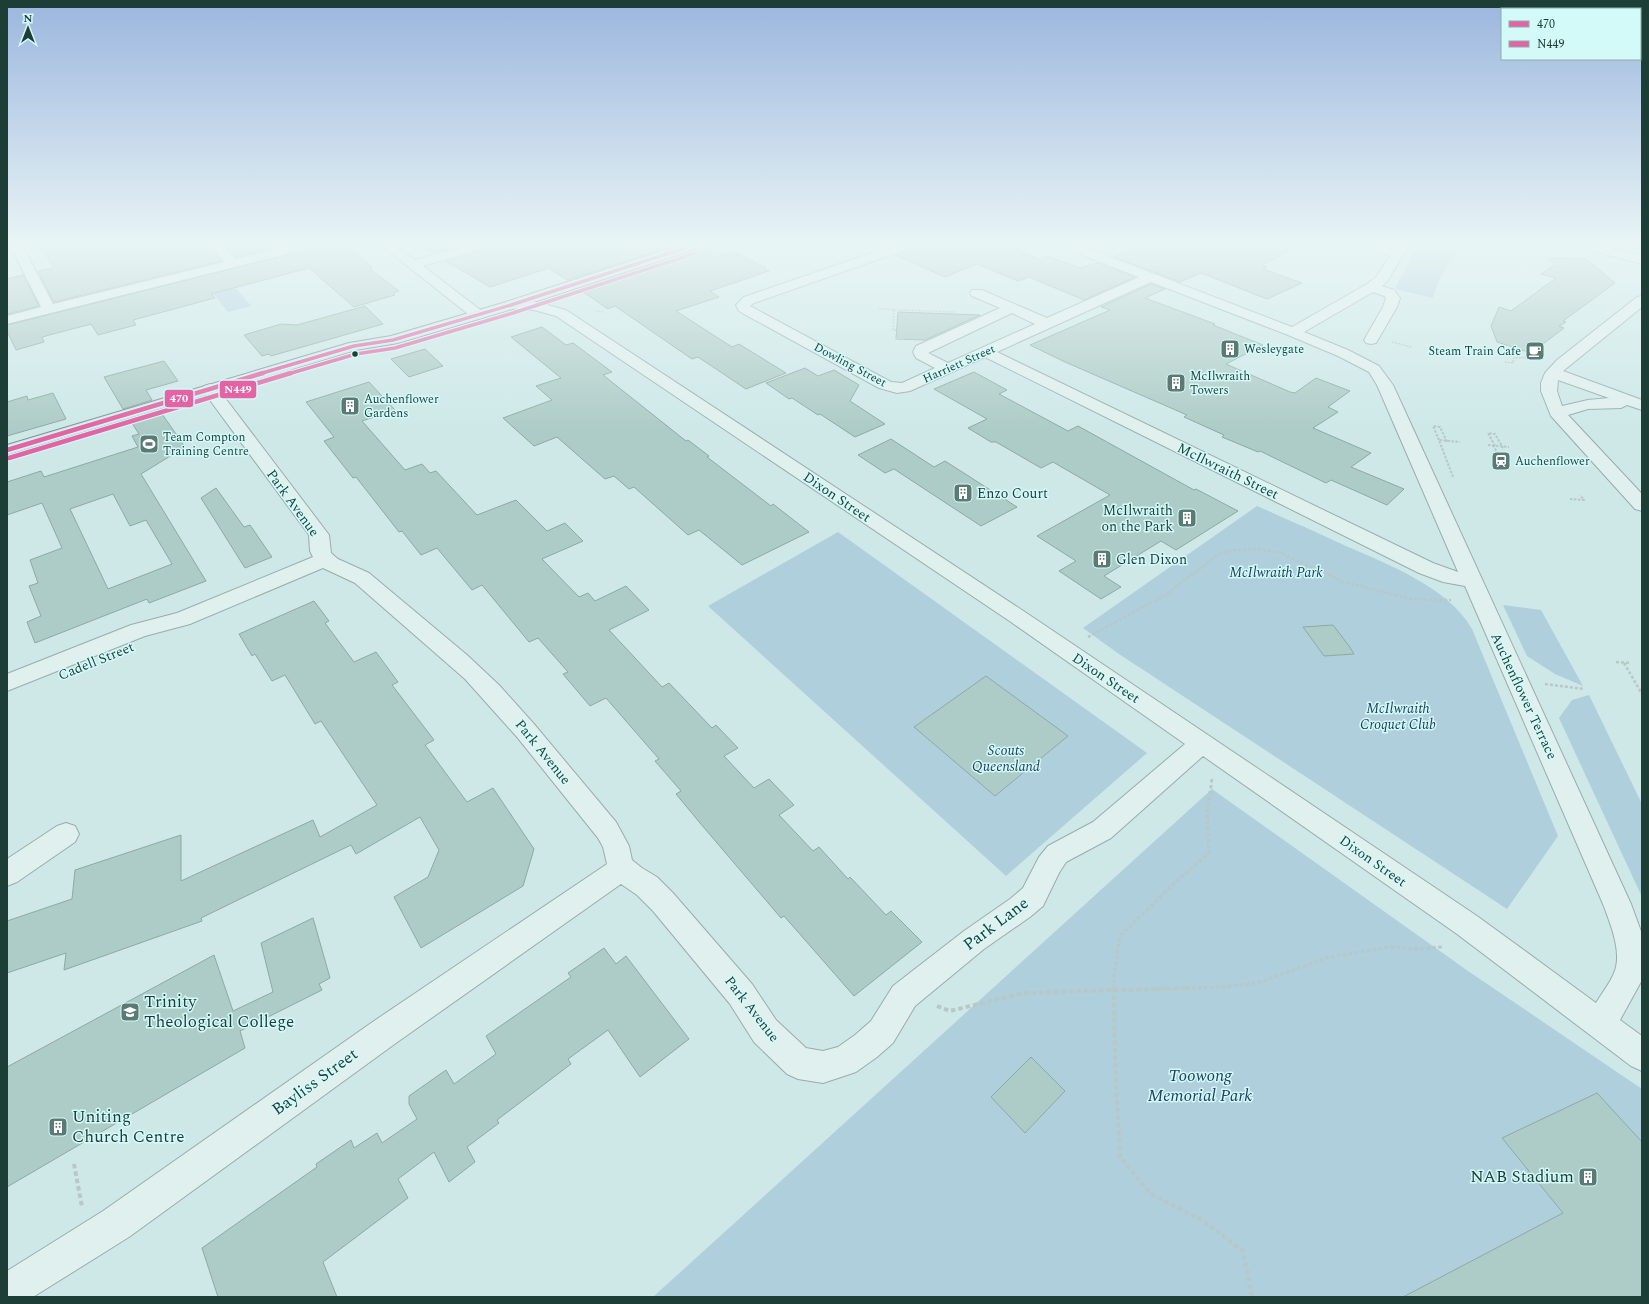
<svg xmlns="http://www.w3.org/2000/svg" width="1649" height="1304" font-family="Spectral,serif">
  <rect width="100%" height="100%" fill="#cee8e8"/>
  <g fill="#afcfdc">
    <path d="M1417,245H1463C1449,260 1438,278 1433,298L1395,289Z"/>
    <polygon points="220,270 251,306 228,312 198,275"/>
    <path d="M1257,506C1287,519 1316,532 1346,546C1389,565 1448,587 1472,629L1558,836L1507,909L1119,654L1083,628Z"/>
    <polygon points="838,532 1147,753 1006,876 708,606"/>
    <polygon points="1503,605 1541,610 1583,686 1555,674 1527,656"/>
    <polygon points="1589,695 1642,804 1642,897 1559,718 1572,700"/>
    <polygon points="1212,789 1468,971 1642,1089 1642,1297 653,1297"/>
  </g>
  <g fill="#aeccc7" stroke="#8da9a4" fill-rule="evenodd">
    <polygon points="40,245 209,245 221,261 54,302 38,271 54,268"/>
    <polygon points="225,245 285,245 236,257"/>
    <polygon points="314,245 344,245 371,266 371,270 399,291 393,293 395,295 354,307 309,268 211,294 215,298 133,320 136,325 98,335 91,324 42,337 44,342 16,350 7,331 7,325 311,249"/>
    <polygon points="419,245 462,245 433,253"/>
    <polygon points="489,245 676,245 567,280 549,268 490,287 446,261 486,249"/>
    <polygon points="701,245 710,245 712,258 733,251 766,268 764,269 769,271 710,291 719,297 676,311 732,347 739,344 786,373 746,389 698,357 692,359 615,306 608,309 579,289 698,249"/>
    <polygon points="914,245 1022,245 1022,247 1015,249 1039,259 1047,256 1080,268 1098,263 1135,277 1084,300 1029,277 1018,281 977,264 945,277 895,255 912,249"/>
    <polygon points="1143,245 1300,245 1262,265 1267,267 1263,269 1302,283 1267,299 1201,273 1180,282 1114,257"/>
    <polygon points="1548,258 1586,259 1615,283 1563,321 1566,322 1559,326 1564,328 1531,353 1497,342 1491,326 1499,307 1511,311 1556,278 1541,274 1555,265"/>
    <polygon points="23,275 39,306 7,314 7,279"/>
    <polygon points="1151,284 1165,289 1145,298 1215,324 1213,325 1263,345 1226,364 1290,392 1295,393 1316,378 1350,391 1328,407 1338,412 1313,428 1371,453 1351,467 1404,489 1387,505 1331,480 1326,483 1260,451 1258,452 1222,437 1224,435 1184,417 1187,415 1065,362 1030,345 1110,310 1101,307"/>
    <polygon points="365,306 383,324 271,356 269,354 262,356 244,335 281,324 297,325"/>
    <polygon points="898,312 980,315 925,340 896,339"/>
    <polygon points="542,327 566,345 573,343 612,372 603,375 686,441 688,440 709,456 707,457 771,506 773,504 809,532 742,565 699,530 688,535 634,487 629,489 614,476 605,479 557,437 534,446 503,418 552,400 536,386 561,378 511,337"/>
    <polygon points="425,349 443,366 409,377 391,359"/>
    <polygon points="164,361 178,381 146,390 152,400 123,409 104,377"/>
    <polygon points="805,368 818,376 834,370 859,385 850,401 885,424 855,437 820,414 818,415 792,398 789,399 766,383"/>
    <polygon points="974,372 1007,390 999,394 1068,431 1078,426 1194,490 1196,489 1238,511 1176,550 1161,541 1104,576 1121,587 1101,599 1059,571 1076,561 1037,536 1110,495 1053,462 1041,468 996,442 991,442 968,428 987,419 934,389"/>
    <polygon points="369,382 395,410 362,421 405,470 422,464 430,473 436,471 477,515 516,500 547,531 565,523 583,541 542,559 579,597 588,593 595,601 626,586 649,610 609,630 662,687 669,683 712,728 716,725 738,748 724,756 754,788 769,779 794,805 779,815 813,851 819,847 848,879 850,877 886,915 891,911 922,942 854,996 784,916 781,918 700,823 676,794 681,791 655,761 659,759 606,698 590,706 563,674 568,672 538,638 529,642 482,585 472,590 437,548 421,555 402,531 399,532 356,477 353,478 324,441 334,437 306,402"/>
    <polygon points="53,393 66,419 7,436 7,402 27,396 28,400"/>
    <path d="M160,411L185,447L141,474L206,581L149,603L147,599L35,643L27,622L41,616L29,586L38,583L30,560L62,548L42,503L7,515V482L41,471L44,477L138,447L132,436L139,434L130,420ZM113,494L130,526L146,520L172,564L108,589L70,509Z"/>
    <polygon points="891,439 934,467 945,461 1017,507 981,526 894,469 885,473 858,455"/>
    <polygon points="216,488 244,527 250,525 272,557 245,568 201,498"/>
    <polygon points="314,601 329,621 325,623 354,662 376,652 398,682 392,685 434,740 425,745 467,802 493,788 534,849 523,886 421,948 394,897 428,877 439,850 420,817 356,854 351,845 201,918 202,921 64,970 66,953 7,973 7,921 72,899 75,870 181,835 181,881 313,820 320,837 377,805 321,721 315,724 285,675 272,681 255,654 252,656 239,634"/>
    <polygon points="1333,625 1349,646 1354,654 1324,656 1303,627"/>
    <polygon points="986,676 1068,736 995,796 914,727"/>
    <polygon points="313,918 330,978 319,984 322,990 240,1031 245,1048 7,1187 7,1067 214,955 233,1011 273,992 261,943"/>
    <polygon points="604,948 616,964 626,956 689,1039 640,1077 608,1030 568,1059 571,1064 497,1120 499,1123 467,1147 475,1162 449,1182 434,1152 398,1179 408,1198 323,1262 337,1297 218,1297 202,1248 317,1167 316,1164 351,1140 354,1148 377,1133 382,1143 417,1119 409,1104 409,1096 446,1070 454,1084 496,1054 486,1036 571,977 568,973"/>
    <polygon points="1031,1057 1065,1091 1025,1133 991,1097"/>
    <polygon points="1597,1093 1642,1142 1642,1297 1403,1297 1563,1213 1502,1138"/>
  </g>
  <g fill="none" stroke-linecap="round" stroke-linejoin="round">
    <defs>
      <g id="minor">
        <polygon points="10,245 22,245 53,304 224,262 210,245 223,245 235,259 292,245 313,245 311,248 7,324 7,316 41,307"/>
        <polygon points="381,245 395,245 415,260 468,245 488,245 486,248 423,266 483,312 485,315 483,318 478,319 473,318"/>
        <path d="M895,245H913L911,248L754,303L750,306L891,382L902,383L935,368L916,358L913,352L916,346L1000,308L972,296L970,293L972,290H982L1047,318L1139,277L1063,248L1061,245H1079L1292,327L1367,284L1376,277L1390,256L1364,248L1362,245H1382L1394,249L1397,245H1409L1388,280L1382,286L1394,290L1400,298L1397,307L1376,343L1371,344L1366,343L1364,340L1383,307L1386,298L1384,296L1373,292L1304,332L1348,350L1379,366L1393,385L1631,904L1642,934V980L1620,1020L1642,1036V1071L1631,1066L1457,934L1203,756L1111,838L1066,862L1059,873L1043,906L1030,917L984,949L915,1006L893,1043L877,1057L856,1072L823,1083L798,1079L787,1074L754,1042L730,1004L653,911L637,895L621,884L396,1043L129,1237L33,1297H7V1271L103,1211L374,1021L607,864L603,847L598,838L517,737L465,679L355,583L323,568L190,624L145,636L7,691V674L131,625L177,613L313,557L310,551L309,535L204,392L202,389L204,386L210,384L216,386L326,531L329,535L331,553L338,559L369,573L467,655L499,685L534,724L616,822L629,846L632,860L642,868L657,877L673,893L752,984L776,1020L806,1048L823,1051L838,1047L855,1035L871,1021L893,986L964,931L1010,899L1023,888L1039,857L1048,846L1093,822L1185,744L1011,622L556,316L534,310L506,308L504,305L506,302C526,297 547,305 566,310L1025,612L1477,916L1596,1003C1602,993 1610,983 1614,973C1623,953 1610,923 1603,904L1465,586L1443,582L1419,573L985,357L910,391L897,393L879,388L744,314L739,311L736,305L744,297ZM1151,282L1288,335L1338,356L1369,372L1377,385L1458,572L1433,563L997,352ZM1012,313L1035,324L948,363L928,353Z"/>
        <polygon points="1580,245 1601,245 1642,256 1642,264 1582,248"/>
        <path d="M1642,296V307L1563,371L1642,400V410L1627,405L1621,408L1588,409L1568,415L1642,494V511L1635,509L1551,416L1541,391V383L1545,373L1557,360L1637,297ZM1558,380L1609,398L1588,400L1562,406L1557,391Z"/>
        <polygon points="66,823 75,826 79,834 75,842 17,882 7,886 7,859 57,826"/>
      </g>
      <polygon id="major" points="681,245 700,245 698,248 516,308 398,343 356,350 7,455 7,445 349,343 391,336 506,302"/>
    </defs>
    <use href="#minor" stroke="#97adac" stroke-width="2"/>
    <use href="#major" stroke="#7e9391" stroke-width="2"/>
    <g stroke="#b7c8c7" stroke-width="1.5" stroke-dasharray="2 1" stroke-linecap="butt">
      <polyline points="713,249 724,245"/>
      <polyline points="879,309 955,312"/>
      <polyline points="894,310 893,330 897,330"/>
      <polyline points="596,311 604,312"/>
      <polyline points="896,338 904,339"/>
      <polyline points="1392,342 1411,347"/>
      <polyline points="1505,362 1513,363 1514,358 1537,357"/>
    </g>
    <g stroke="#b7c8c7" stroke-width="2" stroke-dasharray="2.5 1.5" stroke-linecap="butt">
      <polyline points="1488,445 1509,447"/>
      <polyline points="1493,445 1498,454"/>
      <polyline points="1453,477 1439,440 1460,442"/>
      <polyline points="1570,499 1584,500 1580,495"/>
    </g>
    <g stroke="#b7c8c7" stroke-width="2.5" stroke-dasharray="3 2" stroke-linecap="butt">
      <polyline points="1088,637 1165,595 1219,554 1234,550 1258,549 1281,553 1341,581 1410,599 1451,600"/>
      <polyline points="1616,662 1631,663"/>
      <polyline points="1624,663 1642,694"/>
      <polyline points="1545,684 1584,689"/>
    </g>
    <g stroke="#b7c8c7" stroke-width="3" stroke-dasharray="3.5 2.5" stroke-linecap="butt">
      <polyline points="1114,989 1114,976 1120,936 1177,881 1209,853 1207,814 1212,779"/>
      <polyline points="1156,989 1225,987 1260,982 1329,957 1391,947 1416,949 1443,947"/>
    </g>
    <g stroke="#b7c8c7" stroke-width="4" stroke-dasharray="4.5 3" stroke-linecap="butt">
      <polyline points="1114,988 1115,1060 1120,1157 1151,1194 1205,1222 1243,1251 1252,1297"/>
      <polyline points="937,1006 950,1011 1023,993 1190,988"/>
      <polyline points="74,1164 82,1207"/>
    </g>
    <use href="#minor" fill="#e0f0ef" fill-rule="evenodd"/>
    <use href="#major" fill="#d1e8e7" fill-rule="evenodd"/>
    <g stroke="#b7c8c7" stroke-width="2" stroke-dasharray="2.5 1.5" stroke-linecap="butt">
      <polyline points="1439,440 1433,426 1440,427 1447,442"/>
      <polyline points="1495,446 1488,433 1495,434 1503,448"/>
    </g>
    <defs>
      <polyline id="bus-1-far1" points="259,374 354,346 393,340 511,305 694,245"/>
      <polyline id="bus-1" points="7,450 263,373"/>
      <polyline id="bus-2-far1" points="288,374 356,354 395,348 513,313 696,253"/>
      <polyline id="bus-2" points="9,458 291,373"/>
    </defs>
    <use href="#bus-1-far1" stroke="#d3faf9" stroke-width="5.5"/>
    <use href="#bus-1" stroke="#d3faf9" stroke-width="7"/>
    <use href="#bus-2-far1" stroke="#d3faf9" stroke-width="5.5"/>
    <use href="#bus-2" stroke="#d3faf9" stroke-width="7"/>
    <use href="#bus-1-far1" stroke="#e463a4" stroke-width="3.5"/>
    <use href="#bus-1" stroke="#e463a4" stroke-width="4.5"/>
    <use href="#bus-2-far1" stroke="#e463a4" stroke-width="3.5"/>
    <use href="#bus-2" stroke="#e463a4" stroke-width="4.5"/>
  </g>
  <linearGradient id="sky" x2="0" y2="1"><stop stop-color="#9bb6de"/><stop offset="0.57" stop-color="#e9f5f5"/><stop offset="1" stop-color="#e9f5f5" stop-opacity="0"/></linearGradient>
  <rect width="1649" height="428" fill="url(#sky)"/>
  <defs>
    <symbol id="building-square" viewBox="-11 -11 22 22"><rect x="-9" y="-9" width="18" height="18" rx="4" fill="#5b7a74" stroke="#d3faf9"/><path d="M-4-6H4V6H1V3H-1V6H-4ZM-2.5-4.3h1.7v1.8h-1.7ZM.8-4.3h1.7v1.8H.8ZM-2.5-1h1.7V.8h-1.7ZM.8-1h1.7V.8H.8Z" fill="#fff"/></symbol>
    <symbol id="cafe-square" viewBox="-11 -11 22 22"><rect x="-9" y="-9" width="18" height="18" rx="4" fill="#5b7a74" stroke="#d3faf9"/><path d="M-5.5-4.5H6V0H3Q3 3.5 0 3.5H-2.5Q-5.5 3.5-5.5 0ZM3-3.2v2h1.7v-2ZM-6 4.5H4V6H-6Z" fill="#fff"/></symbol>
    <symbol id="stadium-square" viewBox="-11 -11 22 22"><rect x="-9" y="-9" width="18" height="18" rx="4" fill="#5b7a74" stroke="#d3faf9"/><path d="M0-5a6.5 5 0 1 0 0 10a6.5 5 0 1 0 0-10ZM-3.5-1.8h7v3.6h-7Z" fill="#fff"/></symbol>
    <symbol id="station-square" viewBox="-11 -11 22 22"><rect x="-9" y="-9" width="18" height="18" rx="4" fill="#5b7a74" stroke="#d3faf9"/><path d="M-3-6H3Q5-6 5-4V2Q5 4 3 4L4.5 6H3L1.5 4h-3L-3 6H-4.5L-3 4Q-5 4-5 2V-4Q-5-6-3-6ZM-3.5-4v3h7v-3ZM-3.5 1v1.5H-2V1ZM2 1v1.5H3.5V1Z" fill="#fff"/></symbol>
    <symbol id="university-square" viewBox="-11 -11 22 22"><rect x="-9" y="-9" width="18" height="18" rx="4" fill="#5b7a74" stroke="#d3faf9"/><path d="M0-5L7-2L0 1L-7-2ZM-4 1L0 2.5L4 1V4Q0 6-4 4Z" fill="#fff"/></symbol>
  </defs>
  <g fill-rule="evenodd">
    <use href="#building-square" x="1219" y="338" width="22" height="22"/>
    <use href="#cafe-square" x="1524" y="340" width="22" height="22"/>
    <use href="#building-square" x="1165" y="372" width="22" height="22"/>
    <use href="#building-square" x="339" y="395" width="22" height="22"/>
    <use href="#stadium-square" x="138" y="433" width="22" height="22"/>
    <use href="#station-square" x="1490" y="450" width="22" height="22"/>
    <use href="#building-square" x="952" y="482" width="22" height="22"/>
    <use href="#building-square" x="1176" y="507" width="22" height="22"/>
    <use href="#building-square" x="1091" y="548" width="22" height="22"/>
    <use href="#university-square" x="119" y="1001" width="22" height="22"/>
    <use href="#building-square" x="47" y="1116" width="22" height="22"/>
    <use href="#building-square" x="1577" y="1166" width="22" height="22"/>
  </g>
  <circle fill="#1d3e36" stroke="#d3faf9" stroke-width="1.5" cx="355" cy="354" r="3.5"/>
  <g text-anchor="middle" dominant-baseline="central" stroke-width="3" stroke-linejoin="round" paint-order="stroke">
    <g font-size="12" fill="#1d3e36" stroke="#d3faf9" text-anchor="start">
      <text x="1244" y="349">Wesleygate</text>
      <text x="1521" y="351" text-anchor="end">Steam Train Cafe</text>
      <text x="1190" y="376">McIlwraith<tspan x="1190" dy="14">Towers</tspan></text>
      <text x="364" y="399">Auchenflower<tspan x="364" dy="14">Gardens</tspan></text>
      <text x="163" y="437">Team Compton<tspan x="163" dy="14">Training Centre</tspan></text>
      <text x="1515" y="461">Auchenflower</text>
    </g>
    <g font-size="12" fill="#1d3e36" stroke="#d3faf9">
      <text transform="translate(959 364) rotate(-24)">Harriett Street</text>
      <text transform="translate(850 365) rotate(28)">Dowling Street</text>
    </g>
    <g font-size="14" fill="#1d3e36" stroke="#d3faf9">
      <text transform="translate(1228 471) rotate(26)">McIlwraith Street</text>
      <text transform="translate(837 497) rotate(34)">Dixon Street</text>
      <text transform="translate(293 503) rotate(54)">Park Avenue</text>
      <text transform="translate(96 661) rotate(-22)">Cadell Street</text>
      <text transform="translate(1106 678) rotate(34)">Dixon Street</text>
      <text transform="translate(1524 696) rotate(65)">Auchenflower Terrace</text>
      <text transform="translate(543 752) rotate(51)">Park Avenue</text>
      <text transform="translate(1373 861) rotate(35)">Dixon Street</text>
      <text transform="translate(752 1009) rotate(52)">Park Avenue</text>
    </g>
    <g font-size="14" fill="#1d3e36" stroke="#d3faf9" text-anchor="start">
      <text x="977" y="493">Enzo Court</text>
      <text x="1173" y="510" text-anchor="end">McIlwraith<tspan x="1173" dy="16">on the Park</tspan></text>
      <text x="1116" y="559">Glen Dixon</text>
    </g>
    <g font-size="14" font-style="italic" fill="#213e5d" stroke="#d3faf9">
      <text x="1276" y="572">McIlwraith Park</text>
      <text x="1398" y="708">McIlwraith<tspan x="1398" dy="16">Croquet Club</tspan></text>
      <text x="1006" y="750">Scouts<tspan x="1006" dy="16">Queensland</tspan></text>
    </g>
    <g font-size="17" fill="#1d3e36" stroke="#d3faf9">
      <text transform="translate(996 924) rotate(-37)">Park Lane</text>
      <text transform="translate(315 1082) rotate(-36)">Bayliss Street</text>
    </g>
    <g font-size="17" fill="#1d3e36" stroke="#d3faf9" text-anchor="start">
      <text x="144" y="1002">Trinity<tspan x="144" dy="20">Theological College</tspan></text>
      <text x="72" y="1117">Uniting<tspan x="72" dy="20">Church Centre</tspan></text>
      <text x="1574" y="1177" text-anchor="end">NAB Stadium</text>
    </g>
    <g font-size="17" font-style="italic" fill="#213e5d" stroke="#d3faf9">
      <text x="1200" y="1076">Toowong<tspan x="1200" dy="20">Memorial Park</tspan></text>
    </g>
  </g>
  <g stroke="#d3faf9" stroke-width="1.5">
    <rect x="219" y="380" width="38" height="19" rx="4" fill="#e463a4"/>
    <rect x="164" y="389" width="30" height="19" rx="4" fill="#e463a4"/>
  </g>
  <g font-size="11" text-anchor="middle" font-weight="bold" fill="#fff">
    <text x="238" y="393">N449</text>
    <text x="179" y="402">470</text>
  </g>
  <rect width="1649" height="1304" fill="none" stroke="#1d3e36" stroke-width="16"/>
  <rect x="1501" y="8" width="140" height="52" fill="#d3faf9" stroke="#8aafab"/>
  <rect x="1509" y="21" width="20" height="6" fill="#e463a4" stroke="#8aafab"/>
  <text x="1537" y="28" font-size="12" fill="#1d3e36">470</text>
  <rect x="1509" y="41" width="20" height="6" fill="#e463a4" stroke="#8aafab"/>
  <text x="1537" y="48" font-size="12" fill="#1d3e36">N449</text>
  <g transform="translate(28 28)" stroke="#d3faf9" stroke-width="3" paint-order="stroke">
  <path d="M0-3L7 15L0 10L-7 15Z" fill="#1d3e36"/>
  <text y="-6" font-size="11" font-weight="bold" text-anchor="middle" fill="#1d3e36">N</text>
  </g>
</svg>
